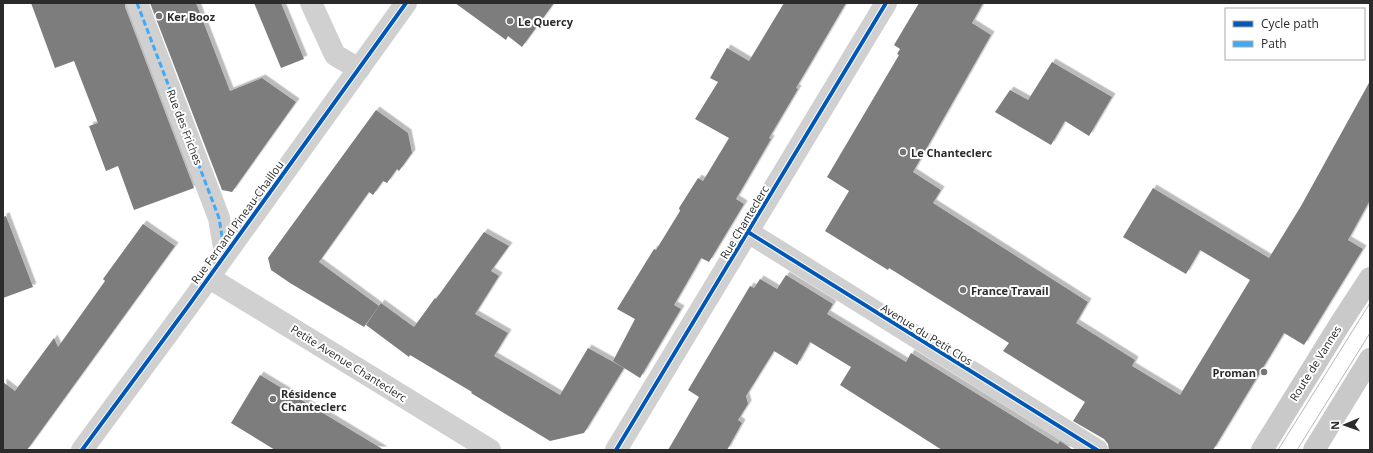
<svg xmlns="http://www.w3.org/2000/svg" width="1373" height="453" font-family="'Open Sans',sans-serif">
  <defs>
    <filter id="shadow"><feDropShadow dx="3.5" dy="-3.5" stdDeviation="0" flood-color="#0004"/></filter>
  </defs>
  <rect width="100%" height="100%" fill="#fff"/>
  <g fill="#7d7d7d" filter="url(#shadow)">
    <polygon points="31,3 125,3 125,7 194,188 134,210 118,166 106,171 89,126 98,123 74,61 55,68"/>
    <polygon points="150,3 196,3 230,91 262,78 296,102 232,192 222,190"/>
    <polygon points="254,3 281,3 304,59 281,68"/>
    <polygon points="455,3 554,3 522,47 508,36 506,40"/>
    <polygon points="784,3 846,3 796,88 798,89 769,138 771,139 736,199 744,204 709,262 701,258 674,305 681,309 640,378 613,361 635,319 617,309 654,249 656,250 680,211 679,208 698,178 703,181 729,138 695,119 718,82 710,78 727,48 749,61"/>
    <polygon points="919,3 983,3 972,23 991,35 913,172 941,190 933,203 1088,302 1076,323 1135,360 1132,366 1180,395 1250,280 1200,250 1186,274 1123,237 1153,188 1269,258 1301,206 1370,81 1370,200 1348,240 1363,249 1304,345 1284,333 1213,450 1109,450 1108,444 1104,439 1073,421 1085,402 1003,351 1009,343 889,268 888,270 825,231 849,191 827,177 899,55 897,54 900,49 894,45"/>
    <polygon points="1052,62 1112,97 1089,136 1065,121 1051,145 995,112 1010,90 1028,100"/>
    <polygon points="376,110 408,133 412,153 399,171 397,169 387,183 383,181 373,195 369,192 319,262 379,306 364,327 290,283 271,270 268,258"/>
    <polygon points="6,216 33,287 3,298 3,217"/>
    <polygon points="143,224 175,246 27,450 3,450 3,382 15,391 54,338 58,347 105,281 103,279"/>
    <polygon points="484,232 509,246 491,271 499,276 475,314 508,333 494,356 560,395 588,348 624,368 584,433 550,441 471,393 472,392 410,355 409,357 366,325 381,303 414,327 435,298 436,299"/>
    <polygon points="786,275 833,304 827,314 906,362 911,353 1058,444 1060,441 1073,450 942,450 840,385 851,367 810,342 797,365 774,351 746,396 748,404 738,420 742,423 727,450 668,450 699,397 688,390 750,286 754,288 760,279 777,289"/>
    <polygon points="260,375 384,450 275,450 231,423"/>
  </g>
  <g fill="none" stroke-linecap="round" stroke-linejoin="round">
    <g stroke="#d0d0d0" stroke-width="22">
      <polyline points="137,3 219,218 225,254"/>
      <polyline points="311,3 335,55 359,69"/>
      <polyline points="748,232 1097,450"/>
      <polyline points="208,277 490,450"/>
      <polyline points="82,450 189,305 406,3"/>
      <polyline points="616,450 886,3"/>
    </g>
    <g stroke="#c9c9c9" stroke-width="22">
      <polyline points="1262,450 1340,324 1370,278"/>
      <polyline points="1314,450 1370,359"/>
    </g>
    <g stroke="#b8b8b8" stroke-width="1">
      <polyline points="1278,450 1370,303"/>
      <polyline points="1297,450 1370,333"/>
    </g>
    <polyline stroke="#3fa9f5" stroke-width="3" stroke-dasharray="6 3" stroke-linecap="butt" points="137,3 219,218 225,254"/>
    <defs>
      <g id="cycleway">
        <polyline points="748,232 1097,450"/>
        <polyline points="82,450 189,305 406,3"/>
        <polyline points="616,450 886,3"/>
      </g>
    </defs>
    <use href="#cycleway" stroke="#fff" stroke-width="6"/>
    <use href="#cycleway" stroke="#0057b8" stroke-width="4"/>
  </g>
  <g fill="#757575" stroke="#fff" stroke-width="1.5">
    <circle cx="159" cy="16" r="4"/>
    <circle cx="510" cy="21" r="4"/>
    <circle cx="903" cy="152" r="4"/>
    <circle cx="963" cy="290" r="4"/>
    <circle cx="1264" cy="372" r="4"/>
    <circle cx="273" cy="399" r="4"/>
  </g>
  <g text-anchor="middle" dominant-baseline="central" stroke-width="4" stroke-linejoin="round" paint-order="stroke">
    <g font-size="11" font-weight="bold" fill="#2b2b2b" stroke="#fff" text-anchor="start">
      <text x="167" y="16">Ker Booz</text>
      <text x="518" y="21">Le Quercy</text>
      <text x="911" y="152">Le Chanteclerc</text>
      <text x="971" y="290">France Travail</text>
      <text x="1256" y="372" text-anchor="end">Proman</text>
      <text x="281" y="393">Résidence<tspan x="281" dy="13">Chanteclerc</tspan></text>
    </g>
    <g font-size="11" fill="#2b2b2b" stroke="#fff">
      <text transform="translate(185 127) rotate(69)">Rue des Friches</text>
      <text transform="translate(237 222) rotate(-54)">Rue Fernand Pineau-Chaillou</text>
      <text transform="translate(744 222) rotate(-59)">Rue Chanteclerc</text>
      <text transform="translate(927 334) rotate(32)">Avenue du Petit Clos</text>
      <text transform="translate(349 363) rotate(32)">Petite Avenue Chanteclerc</text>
      <text transform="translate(1315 363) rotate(-58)">Route de Vannes</text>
    </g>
  </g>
  <rect width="1373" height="453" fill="none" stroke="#2b2b2b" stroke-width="8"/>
  <rect x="1225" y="8" width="140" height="52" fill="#ffffff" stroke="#aaaaaa"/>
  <rect x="1233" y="21" width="20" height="6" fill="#0057b8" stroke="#aaaaaa"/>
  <text x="1261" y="28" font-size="12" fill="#2b2b2b">Cycle path</text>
  <rect x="1233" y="41" width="20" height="6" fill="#3fa9f5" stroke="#aaaaaa"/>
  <text x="1261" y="48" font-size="12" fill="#2b2b2b">Path</text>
  <g transform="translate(1345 425) rotate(268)" stroke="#ffffff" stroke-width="3" paint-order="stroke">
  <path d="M0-3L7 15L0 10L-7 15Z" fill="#2b2b2b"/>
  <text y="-6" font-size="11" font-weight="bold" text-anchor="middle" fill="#2b2b2b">N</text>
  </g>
</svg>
